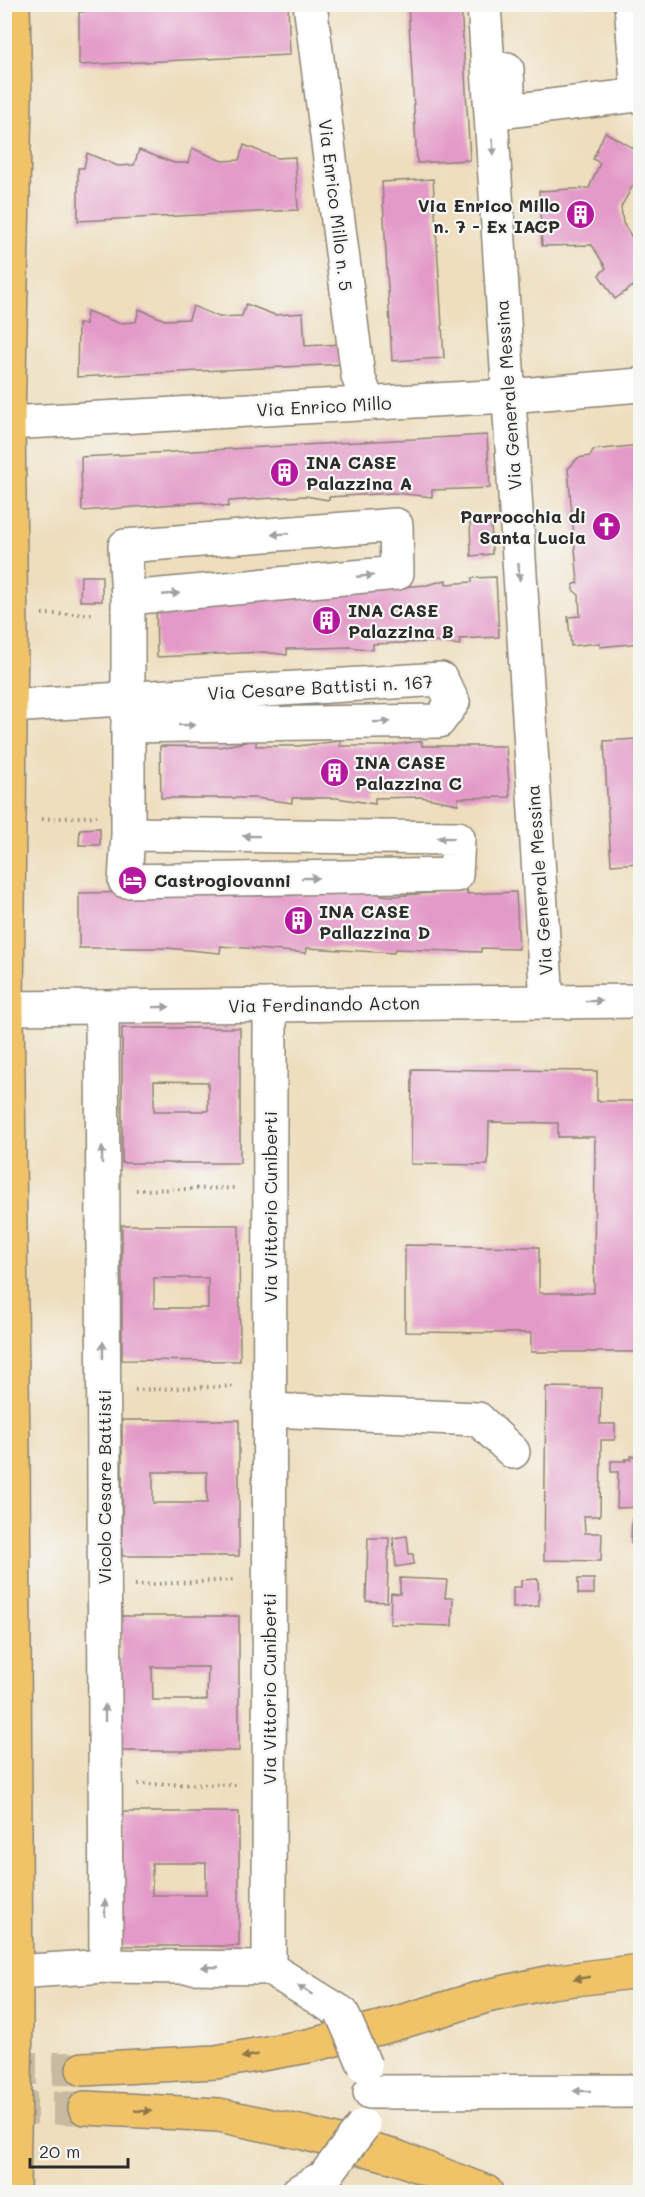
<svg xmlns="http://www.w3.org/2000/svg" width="645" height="2197" font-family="Mali,sans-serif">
  <rect width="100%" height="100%" fill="#f6f6f2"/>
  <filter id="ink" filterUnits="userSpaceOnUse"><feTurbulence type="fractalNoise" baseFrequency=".0167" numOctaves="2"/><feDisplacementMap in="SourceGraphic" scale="12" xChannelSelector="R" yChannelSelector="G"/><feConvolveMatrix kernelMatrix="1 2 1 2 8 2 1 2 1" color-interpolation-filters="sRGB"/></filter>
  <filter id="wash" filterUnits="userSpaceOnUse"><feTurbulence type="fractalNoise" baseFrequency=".008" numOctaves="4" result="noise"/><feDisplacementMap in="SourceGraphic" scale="24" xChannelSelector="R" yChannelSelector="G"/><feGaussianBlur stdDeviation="1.35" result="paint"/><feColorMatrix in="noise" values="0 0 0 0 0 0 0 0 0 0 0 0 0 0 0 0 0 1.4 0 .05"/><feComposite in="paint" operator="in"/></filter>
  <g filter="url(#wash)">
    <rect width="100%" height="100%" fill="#eedebe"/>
    <g id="blocks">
      <g fill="#e39ac8" fill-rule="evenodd">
        <polygon points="85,4 107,4 120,10 132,9 134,4 159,4 165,7 178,7 179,4 288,4 290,55 79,65 79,12 83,12"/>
        <polygon points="408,4 461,4 470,160 417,163"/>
        <polygon points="605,132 640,152 640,173 621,207 623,223 640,250 640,281 615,299 599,275 606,268 592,245 542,246 539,191 589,188 600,163 593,159"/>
        <polygon points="244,145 277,158 295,157 298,210 78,221 78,168 84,168 87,153 118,166 134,165 139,150 174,163 188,163 192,148 222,161 239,160"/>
        <polygon points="433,179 444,358 392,361 382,182"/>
        <polygon points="246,304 275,315 303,313 305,346 344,344 345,364 77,377 78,324 86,324 87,311 118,323 136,322 139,309 165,320 189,319 193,306 219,317 242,316"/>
        <polygon points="487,435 490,488 432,490 432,497 394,493 329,497 329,500 305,496 229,501 228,507 202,502 82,511 81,457"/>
        <polygon points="640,445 640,643 600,647 600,643 571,646 568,617 580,616 579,595 573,590 573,585 578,583 568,469 578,458 590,456 593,450"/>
        <polygon points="491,518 492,554 471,556 470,519"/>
        <polygon points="81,576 102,576 102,601 80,601"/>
        <polygon points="496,577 499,637 459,639 460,645 434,642 373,644 373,650 350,647 287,649 287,655 263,652 157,657 156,603 427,585 446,580 446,584 472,582 472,578"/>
        <polygon points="636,739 638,773 640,773 640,863 611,865 604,741"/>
        <polygon points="256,740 256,746 298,746 340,741 340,746 385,746 422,741 422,746 506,746 510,797 458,798 458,804 421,797 375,798 375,804 337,798 292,798 292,803 256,798 161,798 160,746 219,747"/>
        <polygon points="100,828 100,845 79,845 80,829"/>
        <polygon points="292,890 292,895 379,890 380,895 393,896 467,890 467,894 516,892 519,949 481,948 481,952 395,949 394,953 307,948 306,953 221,946 220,953 167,948 79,948 79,893"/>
        <path d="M122,1028H240V1163H122ZM154,1081L208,1082V1111H154Z"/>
        <polygon points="412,1069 597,1071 597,1101 640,1101 640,1352 531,1352 531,1333 405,1332 405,1245 539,1247 539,1293 594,1293 595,1137 558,1137 558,1123 489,1122 488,1165 411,1164"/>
        <path d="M122,1225H239L240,1361L122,1360ZM154,1278H208V1308H154Z"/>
        <polygon points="546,1387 601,1388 600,1424 615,1424 615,1440 601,1440 600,1516 584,1516 585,1533 602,1533 601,1561 544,1560"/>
        <path d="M122,1420H239V1556H122ZM153,1472H207V1503H153Z"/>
        <polygon points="631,1456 640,1456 640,1473 636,1473 636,1481 640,1481 640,1507 617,1508 618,1472 611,1472 611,1461 626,1461 625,1459 631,1459"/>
        <polygon points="632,1518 640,1519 640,1543 631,1543"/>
        <polygon points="407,1536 409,1554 413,1554 414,1564 396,1567 393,1538"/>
        <polygon points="368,1538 389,1538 387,1602 366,1601"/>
        <polygon points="400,1578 447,1580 445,1598 453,1598 452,1626 390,1624 391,1593 400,1594"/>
        <polygon points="538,1579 539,1606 513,1608 513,1587 521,1587 521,1580"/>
        <rect x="578" y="1579" width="16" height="15"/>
        <path d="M121,1616H239V1751H122ZM152,1667H208L207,1700H153Z"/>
        <path d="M121,1812H239V1946H121ZM152,1863H206V1895H152Z"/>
      </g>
    </g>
  </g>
  <g filter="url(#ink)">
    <use href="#blocks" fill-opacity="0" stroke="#8c8474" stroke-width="1.5"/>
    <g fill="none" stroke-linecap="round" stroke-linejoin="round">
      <g stroke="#c7baa1" stroke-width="33" stroke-dasharray="33 16" stroke-linecap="butt">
        <polyline points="4,2068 83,2069"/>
        <polyline points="4,2108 85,2108"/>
      </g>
      <defs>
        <g id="minor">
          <polyline points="310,4 358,376 368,403"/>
          <polyline points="484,4 547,1001"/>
          <polyline points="507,69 509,111 638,95 631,4"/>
          <polyline points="8,423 508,396 640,385"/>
          <polyline points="10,706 441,679 453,702 439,721 128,726"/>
          <polyline points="128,834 458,838 456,875 125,881 128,834 128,598 397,573 396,525 125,546 128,598"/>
          <polyline points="102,1007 106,1966"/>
          <polyline points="7,1008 640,1001"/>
          <polyline points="269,1410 478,1419 513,1452"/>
          <polyline points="269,1968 270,1005"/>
          <polyline points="15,1972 106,1966 269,1968 342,2013"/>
          <polyline points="370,2092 640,2091"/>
          <polyline points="298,2192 325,2176"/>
        </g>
        <g id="major">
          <polyline points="13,4 15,99 8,423 11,630 7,1008 13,1450 16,2023 13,2192"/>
          <polyline points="83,2069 216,2062 308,2046 387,2026 487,1996 551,1982 640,1971"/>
          <polyline points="85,2108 219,2115 304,2133 396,2157 486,2192"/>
        </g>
      </defs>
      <use href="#minor" stroke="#8c8474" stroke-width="36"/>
      <use href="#major" stroke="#8c8474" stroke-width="36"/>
      <g stroke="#8c8474" stroke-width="4" stroke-dasharray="1.5 4.5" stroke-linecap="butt">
        <polyline points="42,614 94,614"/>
        <polyline points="42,819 97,816"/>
        <polyline points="136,1190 237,1188"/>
        <polyline points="135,1390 236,1386"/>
        <polyline points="135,1585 236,1580"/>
        <polyline points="138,1784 236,1785"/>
      </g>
      <use href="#minor" stroke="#fff" stroke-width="33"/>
      <use href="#major" stroke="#f0c369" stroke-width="33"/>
      <defs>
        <g id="minor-bridge">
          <polyline points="342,2013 365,2066"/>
          <polyline points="325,2176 363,2126"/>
        </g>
      </defs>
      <use href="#minor-bridge" stroke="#8c8474" stroke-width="36" stroke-linecap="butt"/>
      <use href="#minor-bridge" stroke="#fff" stroke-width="33"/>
    </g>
    <defs><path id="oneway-solid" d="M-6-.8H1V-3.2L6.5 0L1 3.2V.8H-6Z" transform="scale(1.5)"/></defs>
    <g fill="#a0a0a0">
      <use href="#oneway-solid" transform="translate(493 147) rotate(86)"/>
      <use href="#oneway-solid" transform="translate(280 534) rotate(176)"/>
      <use href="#oneway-solid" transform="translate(519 572) rotate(86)"/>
      <use href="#oneway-solid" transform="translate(365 576) rotate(-5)"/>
      <use href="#oneway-solid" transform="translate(171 594) rotate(-5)"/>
      <use href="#oneway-solid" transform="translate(382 722) rotate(-1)"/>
      <use href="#oneway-solid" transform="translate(187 725) rotate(-1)"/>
      <use href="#oneway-solid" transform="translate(251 836) rotate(-179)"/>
      <use href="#oneway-solid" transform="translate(446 838) rotate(-179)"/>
      <use href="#oneway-solid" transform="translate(310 878) rotate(-1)"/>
      <use href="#oneway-solid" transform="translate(594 1001)"/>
      <use href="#oneway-solid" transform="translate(161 1007) rotate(-1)"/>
      <use href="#oneway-solid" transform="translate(102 1155) rotate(-90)"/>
      <use href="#oneway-solid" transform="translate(103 1350) rotate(-90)"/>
      <use href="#oneway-solid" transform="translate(105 1713) rotate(-90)"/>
      <use href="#oneway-solid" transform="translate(105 1908) rotate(-90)"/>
      <use href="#oneway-solid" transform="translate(210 1967) rotate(-180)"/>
      <use href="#oneway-solid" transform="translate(305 1990) rotate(-148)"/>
      <use href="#oneway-solid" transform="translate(582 2091) rotate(180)"/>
    </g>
    <g fill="#8e774a">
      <use href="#oneway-solid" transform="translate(582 1978) rotate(172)"/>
      <use href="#oneway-solid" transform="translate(250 2056) rotate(170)"/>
      <use href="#oneway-solid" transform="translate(143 2111) rotate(3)"/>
    </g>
  </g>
  <defs>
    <symbol id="building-disc" viewBox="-11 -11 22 22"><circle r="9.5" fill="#b5179e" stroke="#f6f6f2"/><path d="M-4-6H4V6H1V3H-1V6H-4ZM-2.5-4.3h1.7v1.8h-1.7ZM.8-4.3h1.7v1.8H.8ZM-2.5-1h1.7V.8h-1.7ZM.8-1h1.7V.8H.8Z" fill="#fff"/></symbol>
    <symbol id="church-disc" viewBox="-11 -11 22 22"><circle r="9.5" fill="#b5179e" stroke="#f6f6f2"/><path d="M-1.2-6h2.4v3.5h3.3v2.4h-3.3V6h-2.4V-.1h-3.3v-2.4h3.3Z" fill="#fff"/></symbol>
    <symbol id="hotel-disc" viewBox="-11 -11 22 22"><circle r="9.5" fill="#b5179e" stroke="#f6f6f2"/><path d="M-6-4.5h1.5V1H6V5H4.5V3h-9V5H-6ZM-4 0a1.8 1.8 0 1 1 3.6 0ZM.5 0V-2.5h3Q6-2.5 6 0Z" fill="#fff"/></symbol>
  </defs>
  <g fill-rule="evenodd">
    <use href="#building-disc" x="564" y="198" width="33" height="33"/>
    <use href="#building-disc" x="268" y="456" width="33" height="33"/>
    <use href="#church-disc" x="590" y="510" width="33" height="33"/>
    <use href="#building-disc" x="310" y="604" width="33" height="33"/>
    <use href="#building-disc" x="318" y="756" width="33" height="33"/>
    <use href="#hotel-disc" x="116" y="864" width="33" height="33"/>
    <use href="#building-disc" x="282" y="904" width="33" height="33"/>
  </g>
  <g text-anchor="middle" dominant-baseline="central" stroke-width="4.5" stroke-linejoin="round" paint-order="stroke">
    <g font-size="18" fill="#2b2b2b" stroke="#f6f6f2">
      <text transform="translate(336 205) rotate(83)">Via Enrico Millo n. 5</text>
      <text transform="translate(508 395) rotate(-94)">Via Generale Messina</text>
      <text transform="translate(324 406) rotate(-3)">Via Enrico Millo</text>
      <text transform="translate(320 687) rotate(-3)">Via Cesare Battisti n. 167</text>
      <text transform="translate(539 880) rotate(-94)">Via Generale Messina</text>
      <text transform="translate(324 1004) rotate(-1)">Via Ferdinando Acton</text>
      <text transform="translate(270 1207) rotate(-90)">Via Vittorio Cuniberti</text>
      <text transform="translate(104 1487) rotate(-90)">Vicolo Cesare Battisti</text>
      <text transform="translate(269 1689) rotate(-90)">Via Vittorio Cuniberti</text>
    </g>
    <g font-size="18" font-weight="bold" fill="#2b2b2b" stroke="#f6f6f2" text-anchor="start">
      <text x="560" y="205" text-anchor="end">Via Enrico Millo<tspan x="560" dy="21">n. 7 - Ex IACP</tspan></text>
      <text x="306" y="462">INA CASE<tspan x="306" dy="21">Palazzina A</tspan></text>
      <text x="586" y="516" text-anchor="end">Parrocchia di<tspan x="586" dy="21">Santa Lucia</tspan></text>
      <text x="348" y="610">INA CASE<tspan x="348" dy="21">Palazzina B</tspan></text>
      <text x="355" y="762">INA CASE<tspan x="355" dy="21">Palazzina C</tspan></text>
      <text x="154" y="880">Castrogiovanni</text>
      <text x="319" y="911">INA CASE<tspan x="319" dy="21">Pallazzina D</tspan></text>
    </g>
  </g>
  <rect width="645" height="2197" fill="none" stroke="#f6f6f2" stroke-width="24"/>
  <path d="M30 2158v9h98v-9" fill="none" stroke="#2b2b2b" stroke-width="3"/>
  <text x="39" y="2158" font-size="18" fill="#2b2b2b" stroke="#f6f6f2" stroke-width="4.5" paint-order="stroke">20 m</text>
</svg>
